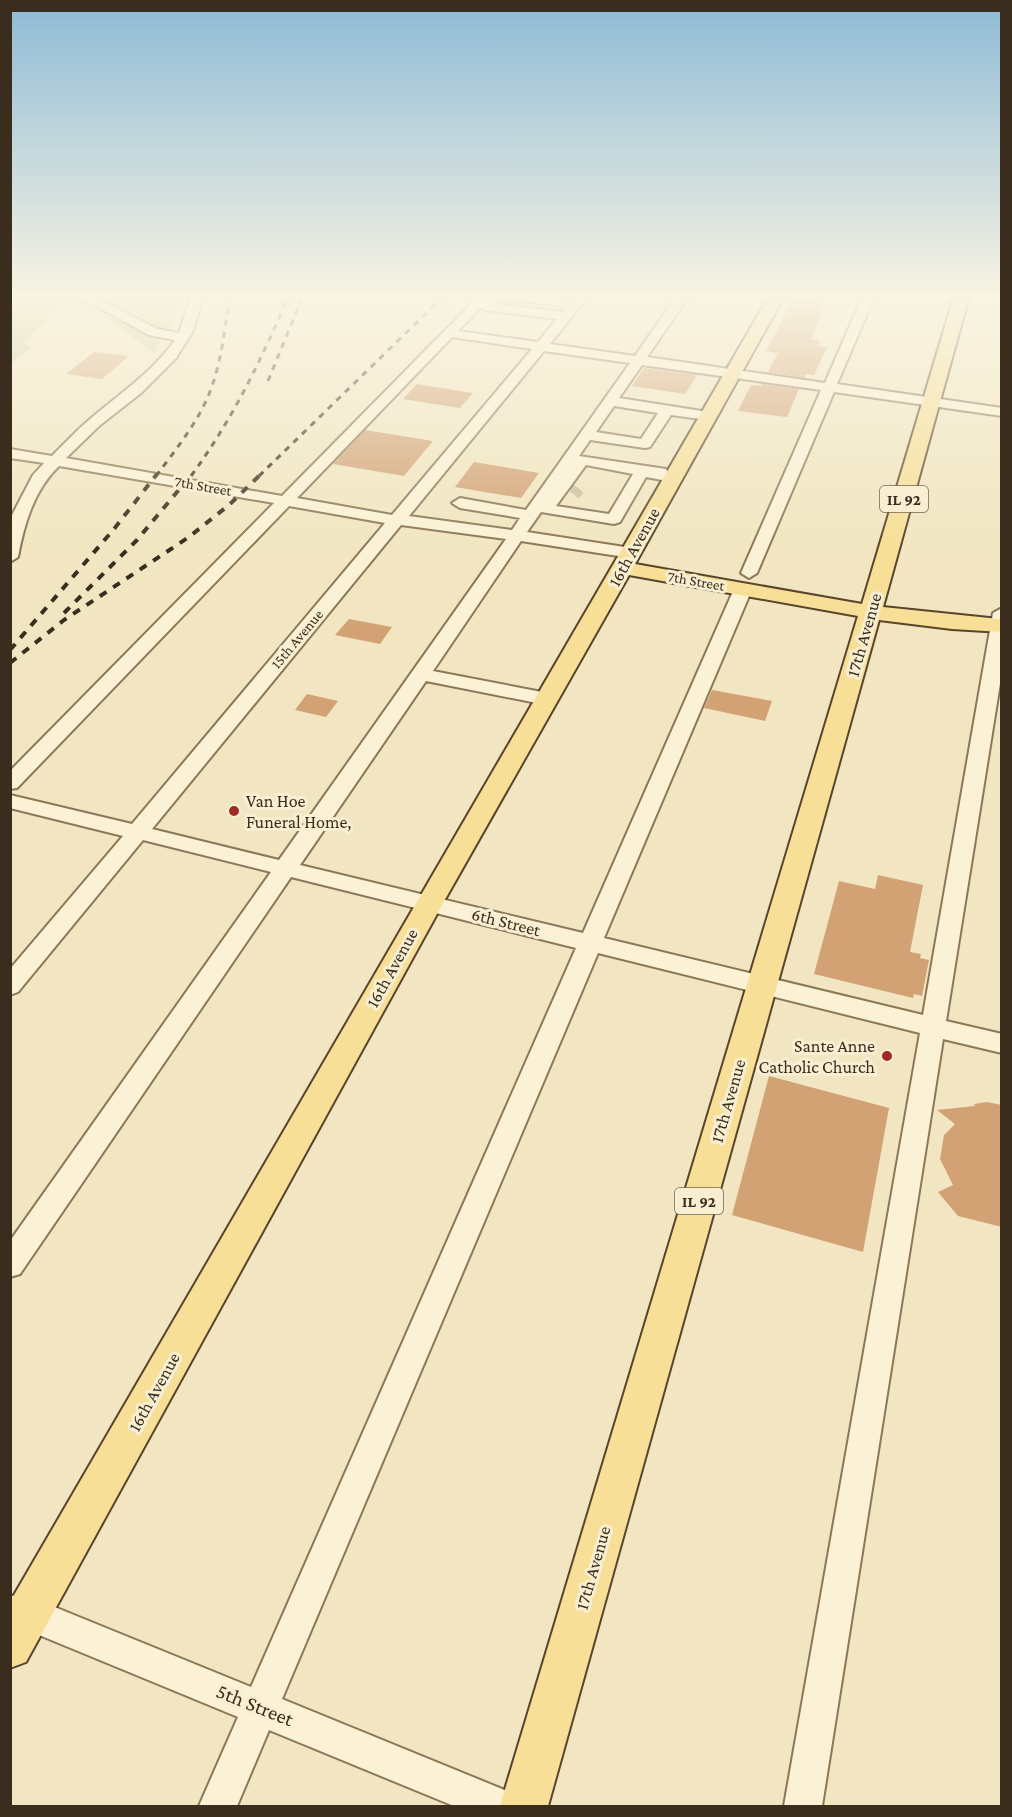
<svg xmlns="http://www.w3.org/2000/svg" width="1012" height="1817" font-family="'Crimson Pro',serif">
  <rect width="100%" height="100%" fill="#f1e6c1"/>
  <polygon fill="#c5d094" points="11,293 181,293 178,310 154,353 103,316 64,297 53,307 56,310 24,342 30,348 11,364"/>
  <g fill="#d2a275">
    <polygon points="793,300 824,303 820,310 823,311 811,339 820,341 817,346 827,347 814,375 806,374 804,378 768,372 778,353 766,351"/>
    <polygon points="94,352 129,356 102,379 66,374"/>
    <polygon points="644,368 697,375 685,394 632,386"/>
    <polygon points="417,384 473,393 460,408 403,399"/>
    <polygon points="762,384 799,389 787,417 738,411 751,385 761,386"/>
    <polygon points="365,430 433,441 404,476 333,464"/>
    <polygon points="474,462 539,473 521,498 455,487"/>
    <polygon points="349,619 392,627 380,644 335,635"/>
    <polygon points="712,690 772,701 765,721 704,708"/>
    <polygon points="307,694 338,701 326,717 295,710"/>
    <polygon points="878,875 923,885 910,952 921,954 920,958 929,960 922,996 914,994 913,998 814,974 839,881 875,889"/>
    <polygon points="769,1076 889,1108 863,1252 732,1215"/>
    <polygon points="987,1102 1002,1105 1002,1227 958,1216 938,1192 953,1185 940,1159 944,1135 955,1124 937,1110 975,1106 974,1104"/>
  </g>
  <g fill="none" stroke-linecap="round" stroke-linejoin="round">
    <polyline stroke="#cdc1a0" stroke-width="17" stroke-dasharray="17 8" stroke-linecap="butt" points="572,493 577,487"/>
    <defs>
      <path id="minor" d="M73,293H87L157,329L179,333L192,293H204L193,331L176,358L141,393L99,426L66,458L282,496L482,293H512L572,301L579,293H591L550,344L635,356L679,293H691L647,357L825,383L864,293H876L837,384L1002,408V416L834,392L757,573L749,578L741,573L821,390L642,365L619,398L708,412L715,416L708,420L671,415L650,447L645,448L590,440L579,456L666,469L670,475L662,480L646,477L620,522L614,524L541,512L527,532L631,548L639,553L631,558L521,541L433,671L547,693L554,695L556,699L554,703L547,705L426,681L300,865L583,933L734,589L737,585H749L752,589L604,938L923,1015L993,613L1002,608V671L946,1021L1002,1034V1053L943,1039L822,1806H784L920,1033L598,953L282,1699L512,1793L518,1806H454L269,1730L237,1806H199L238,1717L10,1623V1597L20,1593L251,1687L576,948L291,877L20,1274L10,1277V1241L271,872L143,840L18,992L10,995V969L123,836L10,808V795L132,824L385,523L289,506L17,788L10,789V771L274,503L59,466C34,490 24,524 18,557L10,562V519L33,475L44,463L10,458V449L52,456C64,444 76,431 89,420C119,394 152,373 175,340L149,335ZM500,298L566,307L563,312L494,304ZM480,308L485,310L557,319L538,342L458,331ZM452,337L532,349L392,515L297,498ZM544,351L630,363L526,510L460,498L452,503L460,508L520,518L512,530L409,516ZM614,406L658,413L641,439L596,432ZM586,465L633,474L609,514L556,506ZM401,525L506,539L279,860L152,829Z"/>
      <polygon id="major" points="771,293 786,293 635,564 862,604 955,293 970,293 883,607 999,619 1002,620 1002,632 952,629 879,620 548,1806 500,1806 858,616 629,575 443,903 26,1662 10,1668 10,1602"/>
    </defs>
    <use href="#minor" stroke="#8c7757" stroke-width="4"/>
    <use href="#major" stroke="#59442c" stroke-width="4"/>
    <use href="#minor" fill="#fbf2d5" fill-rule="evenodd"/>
    <use href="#major" fill="#f7df97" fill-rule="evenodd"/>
    <g stroke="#3b2d1d" stroke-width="3" stroke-dasharray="6 6" stroke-linecap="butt">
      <polyline points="268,381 304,293"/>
      <path d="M156,476C174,452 198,422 209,394C222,362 225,326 230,293"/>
      <path d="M191,476C233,419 262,358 290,293"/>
      <polyline points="259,476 447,293"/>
    </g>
    <g stroke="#3b2d1d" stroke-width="4" stroke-dasharray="8 8" stroke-linecap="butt">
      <polyline points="64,613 137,540 192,474"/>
      <polyline points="10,650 114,529 157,474"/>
      <polyline points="10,663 64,620 189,537 229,505 261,474"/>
    </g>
  </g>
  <linearGradient id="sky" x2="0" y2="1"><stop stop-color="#8dbad6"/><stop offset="0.54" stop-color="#f9f4e3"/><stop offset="1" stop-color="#f9f4e3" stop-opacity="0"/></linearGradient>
  <rect width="1012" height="547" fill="url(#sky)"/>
  <g fill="#9f2b23" stroke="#f8efd2" stroke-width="2">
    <circle cx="234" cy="811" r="6"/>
    <circle cx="887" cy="1056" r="6"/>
  </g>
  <g text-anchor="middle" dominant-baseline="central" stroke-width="6" stroke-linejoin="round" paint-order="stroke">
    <g font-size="15" fill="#3b2d1d" stroke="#f8efd2">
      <text transform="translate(203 486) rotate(10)">7th Street</text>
      <text transform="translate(696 581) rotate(10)">7th Street</text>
      <text transform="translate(297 639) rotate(-50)">15th Avenue</text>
    </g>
    <g fill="#f8efd2" stroke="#746753" stroke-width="1.5">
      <rect x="880" y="486" width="48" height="26" rx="4.5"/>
      <rect x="675" y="1188" width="48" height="26" rx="4.5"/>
    </g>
    <g font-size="16" font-weight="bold" fill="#3b2d1d">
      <text x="904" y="499">IL 92</text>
      <text x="699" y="1201">IL 92</text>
    </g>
    <g font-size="18" fill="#3b2d1d" stroke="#f8efd2">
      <text transform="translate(634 547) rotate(-61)">16th Avenue</text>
      <text transform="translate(864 635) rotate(-74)">17th Avenue</text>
      <text transform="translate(506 922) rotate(14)">6th Street</text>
      <text transform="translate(392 968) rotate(-61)">16th Avenue</text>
      <text transform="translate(728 1101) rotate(-74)">17th Avenue</text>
      <text transform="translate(154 1392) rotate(-61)">16th Avenue</text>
      <text transform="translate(593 1568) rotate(-74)">17th Avenue</text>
    </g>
    <g font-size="18" fill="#3b2d1d" stroke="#f8efd2" text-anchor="start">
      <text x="246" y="801">Van Hoe<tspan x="246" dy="21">Funeral Home,</tspan></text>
      <text x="875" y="1046" text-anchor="end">Sante Anne<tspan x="875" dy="21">Catholic Church</tspan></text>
    </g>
    <g font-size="21" fill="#3b2d1d" stroke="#f8efd2">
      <text transform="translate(255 1705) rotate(22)">5th Street</text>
    </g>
  </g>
  <rect width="1012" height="1817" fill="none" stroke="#3b2d1d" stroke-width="24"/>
</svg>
